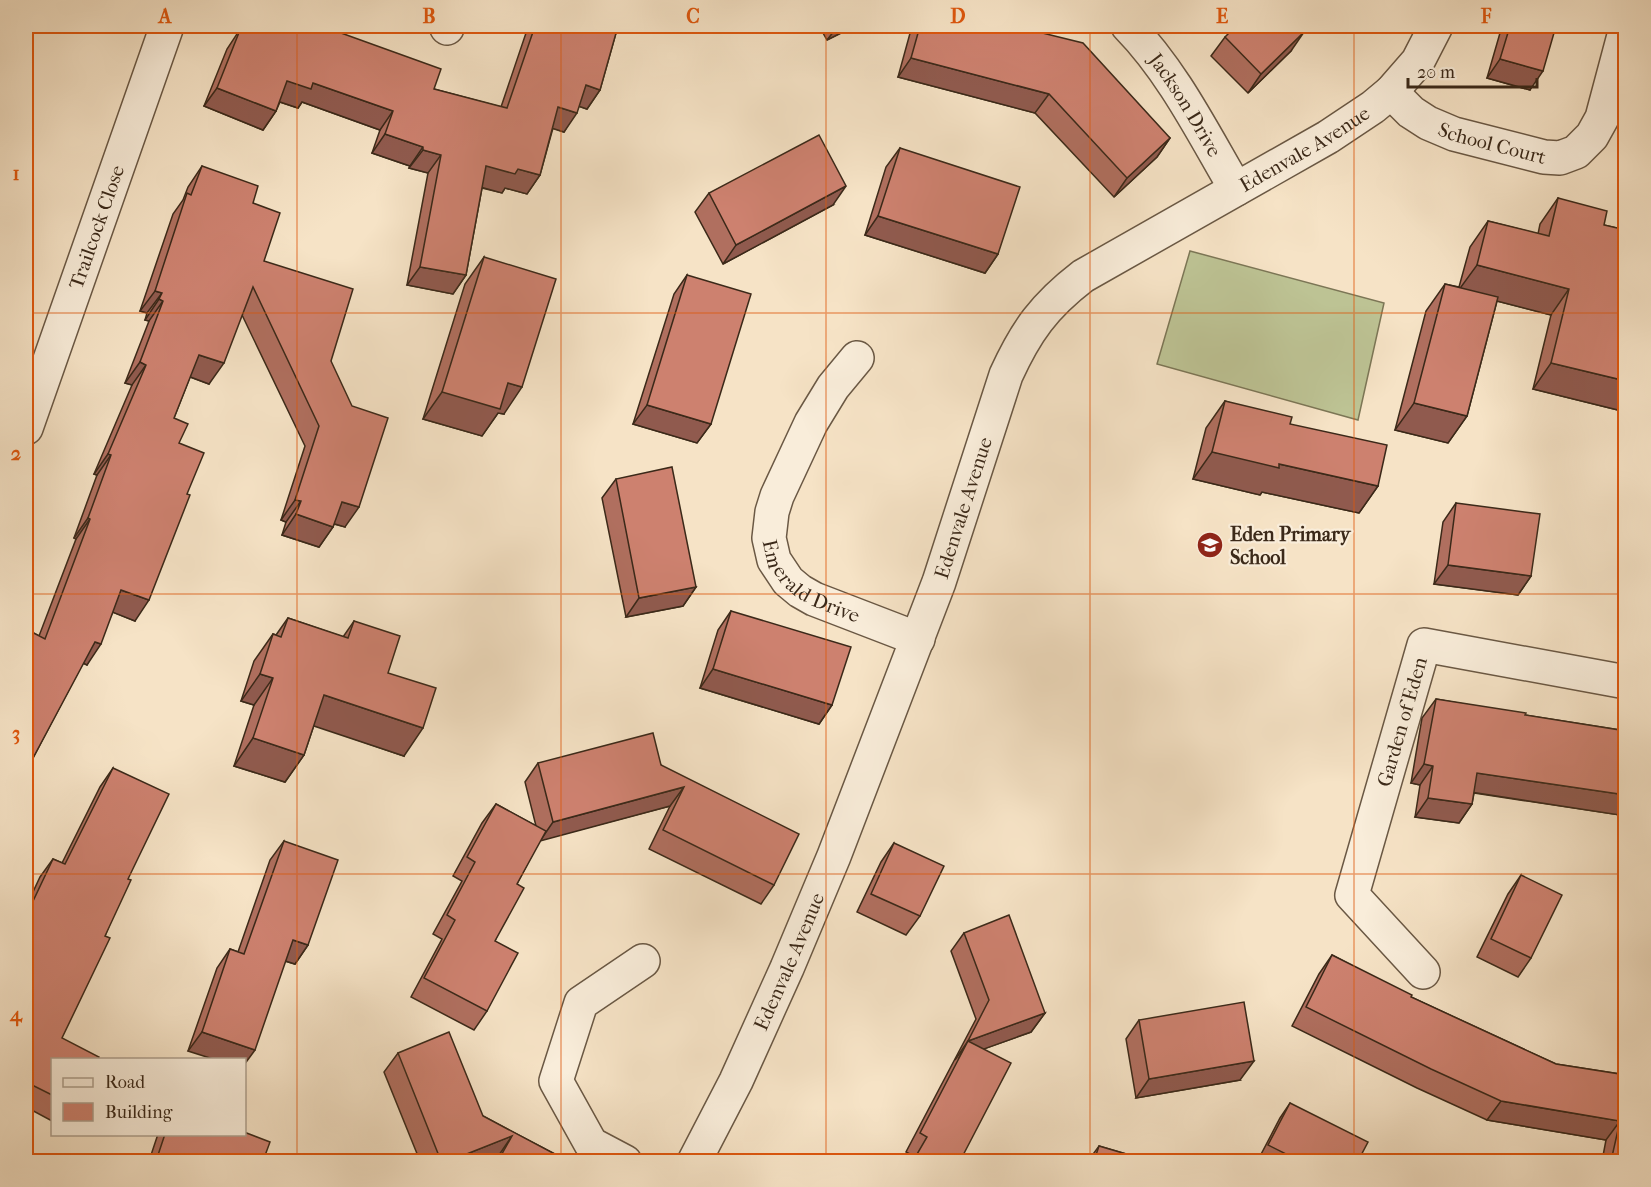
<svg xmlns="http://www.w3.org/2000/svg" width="1651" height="1187" font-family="'IM FELL French Canon',serif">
  <rect width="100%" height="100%" fill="#f6e3c6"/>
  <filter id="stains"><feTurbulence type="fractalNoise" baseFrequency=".00333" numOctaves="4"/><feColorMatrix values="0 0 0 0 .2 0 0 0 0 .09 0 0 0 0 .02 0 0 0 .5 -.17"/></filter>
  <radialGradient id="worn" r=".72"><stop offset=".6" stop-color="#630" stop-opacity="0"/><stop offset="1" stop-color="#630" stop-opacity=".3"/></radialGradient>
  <polygon fill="#bdc394" stroke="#7c7656" stroke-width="1.5" points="1190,251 1384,303 1358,420 1157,364"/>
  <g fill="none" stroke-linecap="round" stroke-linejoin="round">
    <defs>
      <g id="minor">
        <polyline points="446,26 447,28"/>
        <path id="s1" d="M1128,26C1173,72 1203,133 1236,189"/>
        <path id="s2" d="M1391,92L1411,112L1428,123L1454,134L1544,157L1560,158L1576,152L1592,136L1602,118L1626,28"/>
        <path id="s3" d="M857,358L833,387L811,423L777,496L772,512L769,538L774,560L788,581L800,591L814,599L918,639"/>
        <path id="s4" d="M26,428L167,26"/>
        <path id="s5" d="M1423,972L1352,895L1424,645L1626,682"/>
        <polyline points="625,1162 591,1144 556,1081 581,1003 643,961"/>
        <path id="s6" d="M694,1162L736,1081L787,968L834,856L939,582L1006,375C1026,331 1044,306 1083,276L1328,137L1373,107L1391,92L1418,61L1436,26"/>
      </g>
    </defs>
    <use href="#minor" stroke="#6a5844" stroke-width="36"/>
    <use href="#minor" stroke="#f9edda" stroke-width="33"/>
  </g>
  <g fill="#b06f5f" stroke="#3b2919" stroke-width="1.5">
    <polygon points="240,26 331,26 330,29 434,89 501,107 526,33 520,31 521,26 618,26 600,90 587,109 579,106 564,132 553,128 540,175 527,194 505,188 502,193 482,188 466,275 453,294 407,285 428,173 409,168 410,166 372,153 380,130 302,102 298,108 280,102 276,111 263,130 204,106 227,49 237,34"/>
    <polygon points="819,26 855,26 827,40"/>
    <polygon points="912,26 1014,26 1170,138 1157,157 1114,197 1035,113 898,77"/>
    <polygon points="1502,26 1556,26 1530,90 1487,78"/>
    <polygon points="1225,37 1291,51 1248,93 1211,56"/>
    <polygon points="900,148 998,254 985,273 865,235 886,167"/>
    <polygon points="202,166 253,203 264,261 331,361 345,527 334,524 333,527 319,547 282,535 286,522 281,520 305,446 242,315 209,384 190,377 174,418 179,443 135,621 113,612 87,665 83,663 33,758 26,768 26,629 39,636 76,539 74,538 97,475 94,474 132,385 125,383 149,321 145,320 147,313 140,311 173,214 183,200 188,187"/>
    <polygon points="709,193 833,205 723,264 695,212"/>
    <polygon points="1558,198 1604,225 1626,230 1626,412 1533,389 1551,315 1497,301 1467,416 1448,443 1395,430 1426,311 1445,284 1459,287 1470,247 1488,221 1538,234 1540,224"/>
    <polygon points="484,257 504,414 498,413 482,436 423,419 465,284"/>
    <polygon points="687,275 711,424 697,443 633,424 674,294"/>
    <polygon points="1225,401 1290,424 1378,486 1359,513 1262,492 1260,495 1193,479 1206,428"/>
    <polygon points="616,479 696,587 683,606 626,617 602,498"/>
    <polygon points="1456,503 1531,576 1518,595 1434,584 1443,522"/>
    <polygon points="731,611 832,705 819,724 700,688 718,630"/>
    <polygon points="288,618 343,637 354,621 388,673 404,756 314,725 304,755 285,782 234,766 254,705 241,701 254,661 273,634 276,635"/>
    <polygon points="1436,699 1525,715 1626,731 1626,816 1474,793 1472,804 1459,823 1415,817 1420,785 1411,783 1422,718"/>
    <polygon points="538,763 661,765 774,885 761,904 649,849 670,806 540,840 517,884 495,941 487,1011 474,1030 411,997 442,939 433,934 462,881 453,876 482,823 496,804 536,826 525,782"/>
    <polygon points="113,768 128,879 105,936 52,1059 52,1121 26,1107 26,907 40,877 53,859 62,863 100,787"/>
    <polygon points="284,841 308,945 295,964 285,961 188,1051 217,968 230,949 238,952 270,860"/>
    <polygon points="894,843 920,916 906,935 857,912 881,862"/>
    <polygon points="1521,875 1531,958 1518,977 1477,957 1508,894"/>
    <polygon points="964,933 1045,1013 1031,1032 983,1049 960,1161 911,1161 914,1156 906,1152 976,1019 951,951"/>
    <polygon points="1332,955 1411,997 1556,1064 1626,1075 1626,1161 1602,1161 1606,1140 1487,1120 1417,1088 1292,1026 1319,974"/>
    <polygon points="1139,1020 1240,1080 1136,1098 1126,1039"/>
    <polygon points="398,1053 483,1116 568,1161 495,1161 499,1155 482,1161 420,1161 384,1072"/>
    <polygon points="1290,1103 1358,1161 1262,1161 1258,1160 1280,1118"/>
    <polygon points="158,1134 244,1134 263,1161 149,1161"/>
    <polygon points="1099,1146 1150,1161 1088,1161"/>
  </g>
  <g fill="#905a4e" stroke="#3b2919" stroke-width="1.5">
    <polygon points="524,26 531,26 526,33 520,31"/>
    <polygon points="838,26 855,26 827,40"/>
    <polygon points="1304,32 1291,51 1248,93 1261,74"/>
    <polygon points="911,58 1049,94 1035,113 898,77"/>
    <polygon points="1500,59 1543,71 1530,90 1487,78"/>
    <polygon points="287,81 313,83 393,111 380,130 302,102 298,108 274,100"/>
    <polygon points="586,85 600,90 587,109 572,104"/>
    <polygon points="217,88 276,111 263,130 204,106"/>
    <polygon points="558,107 577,113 564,132 545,126"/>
    <polygon points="385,134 423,147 410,166 372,153"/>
    <polygon points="1170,138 1157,157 1114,197 1127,178"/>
    <polygon points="423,150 441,155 428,173 409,168"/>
    <polygon points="486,166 518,169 540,175 527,194 505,188 502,193 473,185"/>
    <polygon points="846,186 833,205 723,264 736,245"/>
    <polygon points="878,216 998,254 985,273 865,235"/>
    <polygon points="1477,265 1569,289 1551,315 1458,291"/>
    <polygon points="420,267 466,275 453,294 407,285"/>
    <polygon points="155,291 162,293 147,313 140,311"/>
    <polygon points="159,299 163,301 149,321 145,320"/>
    <polygon points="199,355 224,363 209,384 185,375"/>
    <polygon points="140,362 146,365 132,385 125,383"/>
    <polygon points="1551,363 1626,381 1626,412 1533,389"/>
    <polygon points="508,383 522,387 504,414 498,413 482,436 423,419 442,392"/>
    <polygon points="1414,403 1467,416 1448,443 1395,430"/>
    <polygon points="647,405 711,424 697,443 633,424"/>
    <polygon points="1212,452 1279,464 1378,486 1359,513 1262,492 1260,495 1193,479"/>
    <polygon points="108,454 111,455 97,475 94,474"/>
    <polygon points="295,500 301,501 286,522 281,520"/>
    <polygon points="342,502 359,507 345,527 328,522"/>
    <polygon points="296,514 333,527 319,547 282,535"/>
    <polygon points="88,518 90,519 76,539 74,538"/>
    <polygon points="1448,565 1531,576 1518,595 1434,584"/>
    <polygon points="696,587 683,606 626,617 639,598"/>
    <polygon points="121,590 149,600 135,621 107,610"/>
    <polygon points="95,642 101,644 87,665 81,662"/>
    <polygon points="713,669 832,705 819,724 700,688"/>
    <polygon points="260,674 273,678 254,705 241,701"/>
    <polygon points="324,695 423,728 404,756 305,723"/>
    <polygon points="253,738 304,755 285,782 234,766"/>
    <polygon points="1424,764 1433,766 1420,785 1411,783"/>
    <polygon points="1477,773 1626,795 1626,816 1464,791"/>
    <polygon points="684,787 670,806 540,841 553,822"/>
    <polygon points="1428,798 1472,804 1459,823 1415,817"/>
    <polygon points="293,940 308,945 295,964 279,959"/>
    <polygon points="1045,1013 1031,1032 959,1058 968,1041 955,1060 968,1041"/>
    <polygon points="202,1032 255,1050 244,1065 244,1059 213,1059 188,1051"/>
    <polygon points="1254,1061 1240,1080 1136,1098 1149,1079"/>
    <polygon points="1501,1101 1620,1121 1606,1140 1487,1120"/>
    <polygon points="512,1136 499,1155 482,1161 449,1161"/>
  </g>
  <g fill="#cd816f" stroke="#3b2919" stroke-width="1.5">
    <polygon points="246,26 331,26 330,29 441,69 434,89 507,108 535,26 618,26 600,90 586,85 577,113 558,107 540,175 518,169 515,174 486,166 466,275 420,267 441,155 423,150 423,147 385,134 393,111 313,83 311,89 287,81 276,111 217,88 240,30 244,31"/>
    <polygon points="920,26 1014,26 1083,43 1170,138 1127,178 1049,94 911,58"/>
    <polygon points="1236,26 1298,26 1304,32 1261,74 1225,37"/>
    <polygon points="1510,26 1556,26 1543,71 1500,59"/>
    <polygon points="819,135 846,186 736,245 709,193"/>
    <polygon points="900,148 1020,187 998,254 878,216"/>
    <polygon points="202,166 258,186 253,203 280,213 264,261 353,289 331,361 352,406 388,418 359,507 342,502 333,527 296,514 301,501 295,500 319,426 253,287 224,363 199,355 174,418 188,424 179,443 204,453 187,494 190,495 149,600 121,590 101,644 95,642 33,758 26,754 26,629 45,639 90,519 88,518 111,455 108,454 146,365 140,362 163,301 159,299 162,293 155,291 187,193 191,195"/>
    <polygon points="1558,198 1607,211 1604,225 1626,230 1626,381 1551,363 1569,289 1477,265 1488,221 1549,236"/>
    <polygon points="484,257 556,279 522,387 508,383 500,409 442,392"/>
    <polygon points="687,275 751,294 711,424 647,405"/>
    <polygon points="1445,284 1498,297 1467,416 1414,403"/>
    <polygon points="1225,401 1292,417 1290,424 1387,445 1378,486 1279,464 1279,468 1212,452"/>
    <polygon points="672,467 696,587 639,598 616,479"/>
    <polygon points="1456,503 1540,514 1531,576 1448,565"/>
    <polygon points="731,611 851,647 832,705 713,669"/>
    <polygon points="288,618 348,638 354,621 400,636 388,673 436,688 423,728 324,695 304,755 253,738 273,678 260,674 273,634 281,637"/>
    <polygon points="1436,699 1526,713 1525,715 1626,731 1626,795 1477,773 1472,804 1428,798 1433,766 1424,764"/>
    <polygon points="653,733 661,765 799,834 774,885 663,830 684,787 553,822 538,763"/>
    <polygon points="113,768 169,794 128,879 131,880 105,936 110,938 62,1038 99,1057 98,1059 52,1059 52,1095 26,1082 26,916 53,859 65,864"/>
    <polygon points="496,804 546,831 517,884 524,888 495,941 518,953 487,1011 424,978 455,920 447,915 475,862 467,857"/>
    <polygon points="284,841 338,860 308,945 293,940 255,1050 202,1032 230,949 244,954"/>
    <polygon points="894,843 944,866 920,916 871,894"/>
    <polygon points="1521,875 1562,895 1531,958 1491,939"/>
    <polygon points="1009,915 1045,1013 968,1041 989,1000 964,933"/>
    <polygon points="1332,955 1412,995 1411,997 1556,1064 1626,1075 1626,1161 1611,1161 1620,1121 1501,1101 1431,1069 1306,1007"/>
    <polygon points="1244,1002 1254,1061 1149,1079 1139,1020"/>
    <polygon points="449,1032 483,1116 568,1161 498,1161 512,1136 449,1161 441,1161 398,1053"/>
    <polygon points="968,1041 1011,1063 960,1161 913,1161 927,1137 920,1133"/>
    <polygon points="1290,1103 1368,1142 1358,1161 1300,1161 1268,1145"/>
    <polygon points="244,1132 270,1142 263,1161 156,1161 165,1134 244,1134"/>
    <polygon points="1099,1146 1150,1161 1094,1161"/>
  </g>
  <path fill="none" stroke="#df570d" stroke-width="1.5" stroke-opacity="0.55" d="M297,26V1162M561,26V1162M826,26V1162M1090,26V1162M1354,26V1162M26,313H1626M26,594H1626M26,874H1626"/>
  <defs>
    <symbol id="school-disc" viewBox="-11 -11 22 22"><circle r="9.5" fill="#8f2418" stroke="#f9edda"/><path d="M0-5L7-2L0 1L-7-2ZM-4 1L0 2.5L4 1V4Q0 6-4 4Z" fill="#fff"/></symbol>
  </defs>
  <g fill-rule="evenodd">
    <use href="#school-disc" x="1195" y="530" width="30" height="30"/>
  </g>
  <g text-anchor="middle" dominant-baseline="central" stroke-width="4.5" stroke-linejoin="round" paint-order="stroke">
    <g font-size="20" fill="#3b2919" stroke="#f9edda">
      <text stroke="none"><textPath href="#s1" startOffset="98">Jackson Drive</textPath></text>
      <text stroke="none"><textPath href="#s2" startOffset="116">School Court</textPath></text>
      <text stroke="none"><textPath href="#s6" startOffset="1230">Edenvale Avenue</textPath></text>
      <text stroke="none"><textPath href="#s4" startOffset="213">Trailcock Close</textPath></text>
      <text stroke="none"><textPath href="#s6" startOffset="708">Edenvale Avenue</textPath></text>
      <text stroke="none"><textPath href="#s3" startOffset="268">Emerald Drive</textPath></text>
      <text stroke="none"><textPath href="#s5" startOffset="285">Garden of Eden</textPath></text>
      <text stroke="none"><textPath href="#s6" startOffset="222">Edenvale Avenue</textPath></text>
    </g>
    <g font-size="20" font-weight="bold" fill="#3b2919" stroke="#f9edda" text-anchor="start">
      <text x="1230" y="534">Eden Primary<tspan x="1230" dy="23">School</tspan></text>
    </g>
  </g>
  <rect width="1651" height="1187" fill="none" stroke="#f6e3c6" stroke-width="66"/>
  <rect x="51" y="1058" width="195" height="78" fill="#f9edda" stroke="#ad9f8d" stroke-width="1.5"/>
  <rect x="63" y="1078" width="30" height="9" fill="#f9edda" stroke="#ad9f8d" stroke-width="1.5"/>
  <text x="105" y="1088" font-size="18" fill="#3b2919">Road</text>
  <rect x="63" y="1103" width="30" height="18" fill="#cd816f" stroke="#ad9f8d" stroke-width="1.5"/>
  <text x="105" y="1118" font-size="18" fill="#3b2919">Building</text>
  <path d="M1408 78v9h129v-9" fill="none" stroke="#3b2919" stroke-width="3"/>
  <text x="1417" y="78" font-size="18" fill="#3b2919" stroke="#f9edda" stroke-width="4.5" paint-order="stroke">20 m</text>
  <rect x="33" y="33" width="1585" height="1121" fill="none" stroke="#df570d" stroke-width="2"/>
  <g font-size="20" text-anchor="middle" font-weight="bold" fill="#df570d">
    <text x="165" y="23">A</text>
    <text x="429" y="23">B</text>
    <text x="693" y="23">C</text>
    <text x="958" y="23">D</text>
    <text x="1222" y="23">E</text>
    <text x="1486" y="23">F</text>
    <text x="16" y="180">1</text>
    <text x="16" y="460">2</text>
    <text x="16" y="740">3</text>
    <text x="16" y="1021">4</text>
  </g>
  <rect width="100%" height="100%" filter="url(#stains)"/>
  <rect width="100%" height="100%" fill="url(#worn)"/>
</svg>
